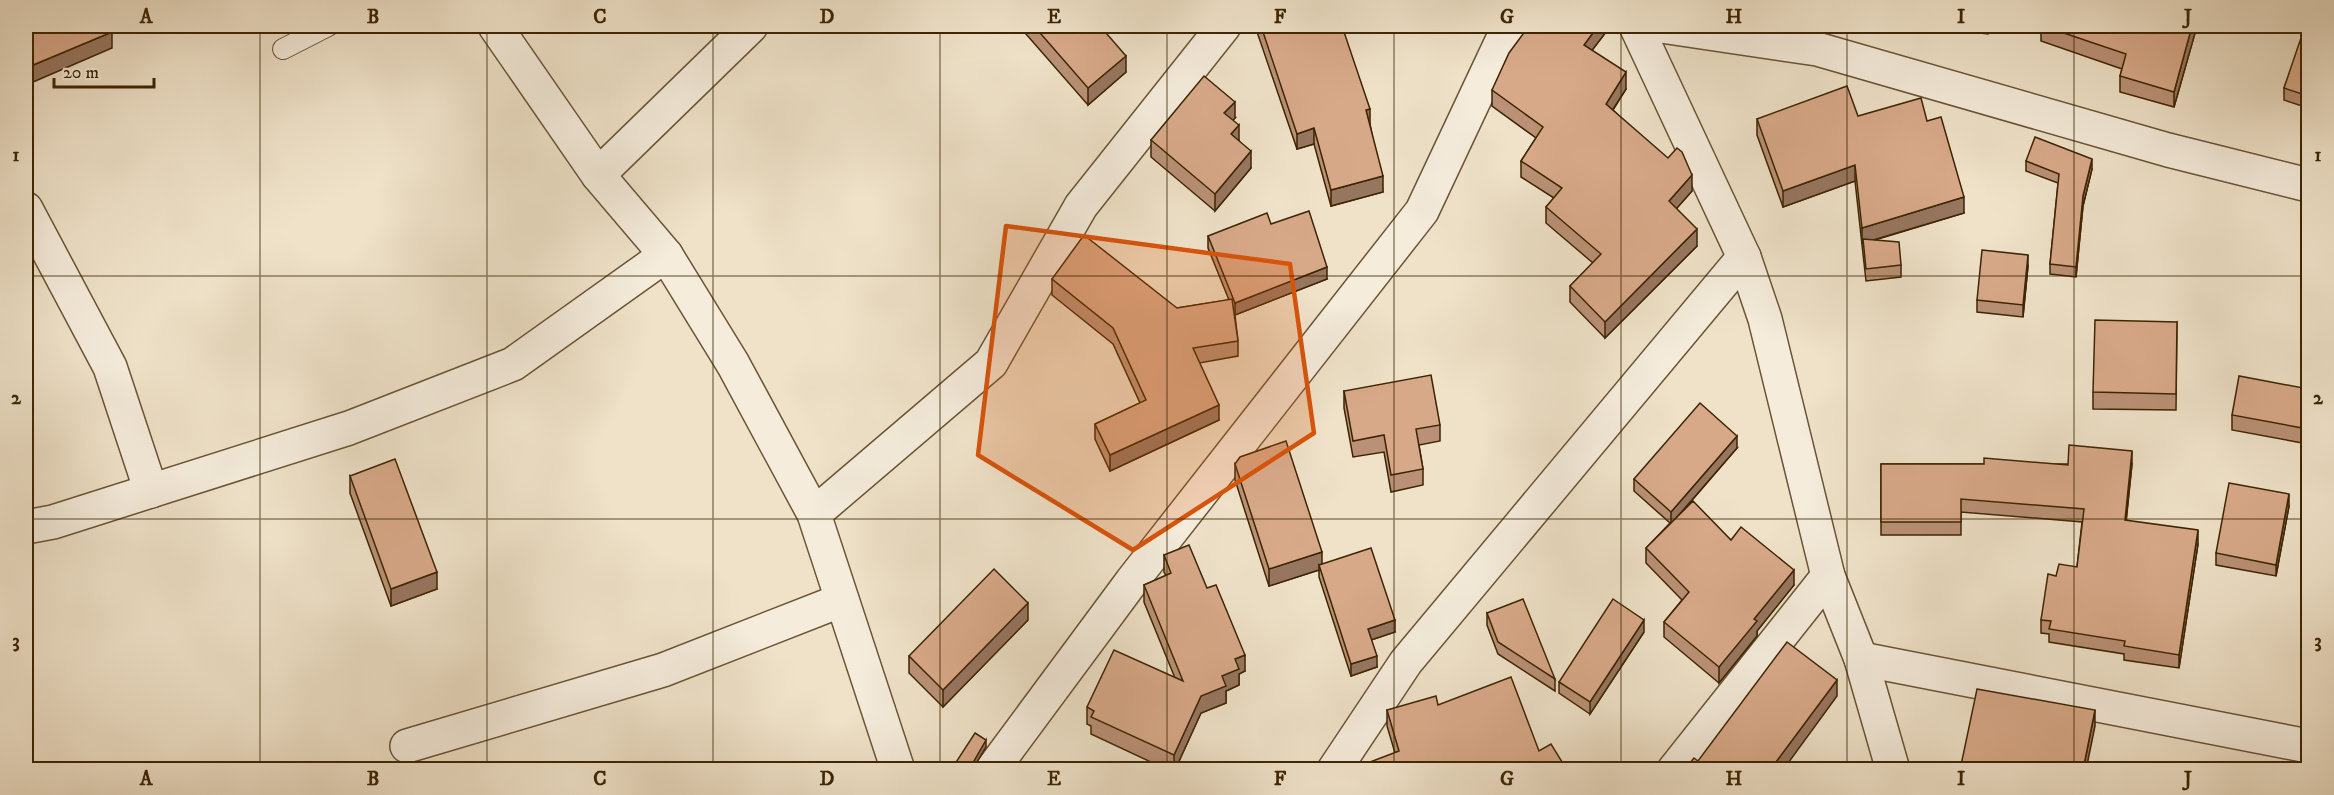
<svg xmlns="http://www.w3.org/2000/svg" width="2334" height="795" font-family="'IM FELL DW Pica',serif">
  <rect width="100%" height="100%" fill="#efe2c9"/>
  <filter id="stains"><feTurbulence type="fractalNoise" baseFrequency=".00333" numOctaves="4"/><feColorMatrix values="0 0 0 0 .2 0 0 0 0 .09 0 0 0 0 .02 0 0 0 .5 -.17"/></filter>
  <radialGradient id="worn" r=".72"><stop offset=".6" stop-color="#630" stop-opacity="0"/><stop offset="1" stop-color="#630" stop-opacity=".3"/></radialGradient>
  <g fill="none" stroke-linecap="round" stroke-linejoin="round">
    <defs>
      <polyline id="lane" points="283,49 328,26"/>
      <g id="street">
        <polyline points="495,26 598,175 666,255 733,364 814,514 898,770"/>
        <polyline points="1636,26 1744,257 1765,319 1828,576 1861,659 1893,770"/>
        <polyline points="1661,26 1817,49 2168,150 2308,185"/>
        <polyline points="598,175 751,26"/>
        <polyline points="26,209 110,367 151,491"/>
        <polyline points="814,514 991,363 1081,206 1224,26"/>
        <polyline points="26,527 53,522 349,428 513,364 666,255"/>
        <polyline points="1861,659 2308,746"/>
        <polyline points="407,746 663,670 842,600"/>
        <polyline points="992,770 1132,581 1422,211 1509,26"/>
        <polyline points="1334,770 1406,662 1744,257"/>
        <polyline points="1674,770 1828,576"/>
      </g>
    </defs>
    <use href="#lane" stroke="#6a5434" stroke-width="22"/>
    <use href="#street" stroke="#6a5434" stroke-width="36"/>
    <use href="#lane" stroke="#f5ecdc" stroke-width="20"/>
    <use href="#street" stroke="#f5ecdc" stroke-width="33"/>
  </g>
  <g fill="#ba9176" stroke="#3d2502" stroke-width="1.5">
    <polygon points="1019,26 1100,26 1126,72 1088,105"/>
    <polygon points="1255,26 1342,26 1370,124 1383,192 1331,206 1314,144 1297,149"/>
    <polygon points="1606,26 1606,32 1592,50 1626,89 1613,110 1692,191 1676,209 1697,246 1605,338 1570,302 1570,286 1593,263 1546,223 1546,207 1554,198 1521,177 1521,161 1536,138 1492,106 1492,90"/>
    <polygon points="1919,26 1989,26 1988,34"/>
    <polygon points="2041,26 2197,26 2174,107 2120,92 2120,76 2122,69 2041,41"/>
    <polygon points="2308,26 2308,108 2284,100 2284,88"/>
    <polygon points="1858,116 1927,121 1964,213 1875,240 1901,265 1901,277 1866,281 1855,181 1783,207 1757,135 1757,119"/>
    <polygon points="1235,118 1233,120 1239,141 1251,168 1215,211 1151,157 1151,140"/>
    <polygon points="2026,161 2092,169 2083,206 2076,277 2050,274 2050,264 2058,183 2026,171"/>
    <polygon points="1271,224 1327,279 1235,315 1238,341 1238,356 1199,363 1219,420 1110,471 1095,439 1095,424 1140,403 1113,344 1052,295 1052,279 1177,308 1229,300 1208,248 1208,236"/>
    <polygon points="2028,266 2023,317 1977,312 1977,300"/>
    <polygon points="2177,322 2176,410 2093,409 2093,392"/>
    <polygon points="2308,363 2308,444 2232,430 2232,415 2303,388"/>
    <polygon points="1344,391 1440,425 1440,441 1419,445 1423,469 1423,485 1391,492 1384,452 1353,457 1344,408"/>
    <polygon points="1737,448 1682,512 1731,540 1794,585 1757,631 1757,636 1719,683 1664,637 1664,622 1682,600 1646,563 1646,548 1670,523 1634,491 1634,479"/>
    <polygon points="1235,464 1322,564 1395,632 1371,640 1377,667 1351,676 1319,577 1319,570 1269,586 1235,480"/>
    <polygon points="1881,464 2132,464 2126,520 2198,544 2179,668 2124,660 2124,654 2049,642 2049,634 2041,633 2041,620 2056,576 2077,567 2082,522 1961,512 1961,535 1881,535"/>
    <polygon points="350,476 437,589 391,606 350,493"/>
    <polygon points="2289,506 2276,576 2216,565 2216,553"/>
    <polygon points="1164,555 1207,588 1245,671 1239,674 1239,685 1226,691 1226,703 1201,713 1175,770 1168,770 1091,734 1091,726 1087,724 1087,707 1175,678 1144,602 1144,585 1166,576 1164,572"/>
    <polygon points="1487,613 1555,679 1555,691 1498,654 1487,625"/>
    <polygon points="1028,620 943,707 909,673 909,656"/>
    <polygon points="1644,632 1590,714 1559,693 1559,682"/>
    <polygon points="1438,705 1539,751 1395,753 1387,726 1387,710"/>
  </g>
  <g fill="#977660" stroke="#3d2502" stroke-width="1.5">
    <polygon points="1598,26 1606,26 1606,32 1584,61 1584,45"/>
    <polygon points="2192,26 2197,26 2174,107 2174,92"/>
    <polygon points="112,32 112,48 26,85 26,68"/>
    <polygon points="1126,56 1126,72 1088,105 1088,88"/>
    <polygon points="1626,72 1626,89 1606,120 1606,104"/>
    <polygon points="1235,102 1235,118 1224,130 1224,113"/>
    <polygon points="1370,109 1370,124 1366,126 1366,110"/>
    <polygon points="1239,125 1239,142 1231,134"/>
    <polygon points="1314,128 1314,144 1297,149 1297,134"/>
    <polygon points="1251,151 1251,168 1215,211 1215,194"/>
    <polygon points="2092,159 2092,169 2083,206 2076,277 2076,267 2083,196"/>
    <polygon points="1855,165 1855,181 1783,207 1783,191"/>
    <polygon points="1692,175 1692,191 1669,217 1669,201"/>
    <polygon points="1383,176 1383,192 1331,206 1331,190"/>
    <polygon points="1964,197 1964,213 1863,243 1863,239 1862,244 1862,228"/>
    <polygon points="1697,229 1697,246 1605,338 1605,322"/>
    <polygon points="2028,255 2028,266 2023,317 2023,305"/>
    <polygon points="1327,267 1327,279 1235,315 1235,303"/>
    <polygon points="1219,405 1219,420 1110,471 1110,455"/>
    <polygon points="1737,436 1737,448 1671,524 1671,512"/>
    <polygon points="2132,451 2132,464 2125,533 2125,520"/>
    <polygon points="2289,494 2289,506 2276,576 2276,565"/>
    <polygon points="2198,530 2198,544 2179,668 2179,655"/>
    <polygon points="1322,552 1322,568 1319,565 1319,570 1269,586 1269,569"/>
    <polygon points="1794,570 1794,585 1757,631 1757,636 1719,683 1719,667 1754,619"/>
    <polygon points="437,572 437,589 391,606 391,589"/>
    <polygon points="1028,603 1028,620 943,707 943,690"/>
    <polygon points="1395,620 1395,632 1368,641 1368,629"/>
    <polygon points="1644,620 1644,632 1590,714 1590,702"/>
    <polygon points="1245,655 1245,671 1239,674 1239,685 1226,691 1226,703 1201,713 1175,770 1174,770 1174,755 1201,696 1222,676 1235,659"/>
    <polygon points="1377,656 1377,667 1351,676 1351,664"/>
    <polygon points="1837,680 1837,696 1783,770 1770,770"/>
    <polygon points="2095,710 2095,726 2086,770 2083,770"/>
    <polygon points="986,740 986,747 974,767 974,761"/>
  </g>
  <g fill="#d8a989" stroke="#3d2502" stroke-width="1.5">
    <polygon points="26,26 110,26 112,32 26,68"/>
    <polygon points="1034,26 1100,26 1126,56 1088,88"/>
    <polygon points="1261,26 1342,26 1370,109 1366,110 1383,176 1331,190 1314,128 1297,134"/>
    <polygon points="1529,26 1598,26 1584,45 1626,72 1606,104 1668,158 1677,148 1682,152 1692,175 1669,201 1697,229 1605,322 1570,286 1601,254 1546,207 1562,188 1521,161 1543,127 1492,90 1509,53"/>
    <polygon points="2043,26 2192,26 2174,92 2120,76 2126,54"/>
    <polygon points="2305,26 2308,26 2308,96 2284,88"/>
    <polygon points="1204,76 1235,102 1224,113 1239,125 1231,134 1251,151 1215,194 1151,140"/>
    <polygon points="1847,86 1858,116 1921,98 1927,121 1941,117 1964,197 1862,228 1855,165 1783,191 1757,119"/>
    <polygon points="2035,137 2092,159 2083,196 2076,267 2050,264 2059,174 2026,161"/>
    <polygon points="1309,211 1327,267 1235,303 1208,236 1267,213 1271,224"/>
    <polygon points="1084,235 1177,308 1232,299 1238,341 1193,348 1219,405 1110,455 1095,424 1146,400 1113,328 1052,279"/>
    <polygon points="1863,239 1899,242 1901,265 1866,269"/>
    <polygon points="1982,250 2028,255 2023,305 1977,300"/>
    <polygon points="2095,320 2177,322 2176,394 2093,392"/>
    <polygon points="2308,363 2308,429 2232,415 2239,376 2303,388"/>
    <polygon points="1431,375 1440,425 1416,429 1423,469 1391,475 1384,435 1353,441 1344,391"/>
    <polygon points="1700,403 1737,436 1671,512 1634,479"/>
    <polygon points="1286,441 1322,552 1269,569 1235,464 1240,457"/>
    <polygon points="2069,445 2132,451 2125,520 2198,530 2179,655 2124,646 2125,641 2049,629 2051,621 2041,620 2048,574 2056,576 2059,564 2077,567 2084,509 1961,499 1961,522 1881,522 1881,464 1984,464 1984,458 2068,465"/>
    <polygon points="395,459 437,572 391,589 350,476"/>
    <polygon points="2229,483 2289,494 2276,565 2216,553"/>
    <polygon points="1693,501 1731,540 1741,527 1794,570 1754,619 1757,621 1719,667 1664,622 1689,592 1646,548"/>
    <polygon points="1189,545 1207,588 1216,585 1245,655 1235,659 1239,669 1222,676 1226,686 1201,696 1174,755 1091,717 1094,711 1087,707 1114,650 1183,681 1144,585 1171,573 1164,555"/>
    <polygon points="1371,548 1395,620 1368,629 1377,656 1351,664 1319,565"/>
    <polygon points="994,569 1028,603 943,690 909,656"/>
    <polygon points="1523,599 1555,679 1498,642 1487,613"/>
    <polygon points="1613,599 1644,620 1590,702 1559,682"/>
    <polygon points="1787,642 1837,680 1770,770 1684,770 1694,758 1698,761"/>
    <polygon points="1511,677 1539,751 1551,744 1567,770 1349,770 1399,751 1387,710 1436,696 1438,705"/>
    <polygon points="1977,689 2095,710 2083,770 1960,770"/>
    <polygon points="975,733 986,740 974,761 974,770 951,770"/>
  </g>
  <path fill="#d7540b" fill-opacity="0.2" stroke="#d7540b" stroke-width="4.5" stroke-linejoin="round" d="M1006,226L1290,264L1314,433L1133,550L978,455Z"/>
  <path fill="none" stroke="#3d2502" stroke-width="1.5" stroke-opacity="0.55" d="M260,26V770M487,26V770M713,26V770M940,26V770M1167,26V770M1394,26V770M1621,26V770M1847,26V770M2074,26V770M26,276H2308M26,519H2308"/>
  <rect width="2334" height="795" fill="none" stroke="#efe2c9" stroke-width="66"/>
  <path d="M54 78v9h100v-9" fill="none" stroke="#3d2502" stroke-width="3"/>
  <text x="63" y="78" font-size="18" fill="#3d2502" stroke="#f5ecdc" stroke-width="4.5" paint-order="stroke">20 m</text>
  <rect x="33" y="33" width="2268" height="729" fill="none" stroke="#3d2502" stroke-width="2"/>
  <g font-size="20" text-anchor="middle" font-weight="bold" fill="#3d2502">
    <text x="146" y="23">A</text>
    <text x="373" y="23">B</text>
    <text x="600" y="23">C</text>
    <text x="827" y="23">D</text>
    <text x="1054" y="23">E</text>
    <text x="1280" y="23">F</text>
    <text x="1507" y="23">G</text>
    <text x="1734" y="23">H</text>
    <text x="1961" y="23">I</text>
    <text x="2188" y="23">J</text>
    <text x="16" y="161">1</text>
    <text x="2318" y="161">1</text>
    <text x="16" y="404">2</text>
    <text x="2318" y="404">2</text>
    <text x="16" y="647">3</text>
    <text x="2318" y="647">3</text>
    <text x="146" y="785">A</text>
    <text x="373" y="785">B</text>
    <text x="600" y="785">C</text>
    <text x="827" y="785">D</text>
    <text x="1054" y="785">E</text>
    <text x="1280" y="785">F</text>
    <text x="1507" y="785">G</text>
    <text x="1734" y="785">H</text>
    <text x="1961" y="785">I</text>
    <text x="2188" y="785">J</text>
  </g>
  <rect width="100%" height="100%" filter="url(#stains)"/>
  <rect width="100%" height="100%" fill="url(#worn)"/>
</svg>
